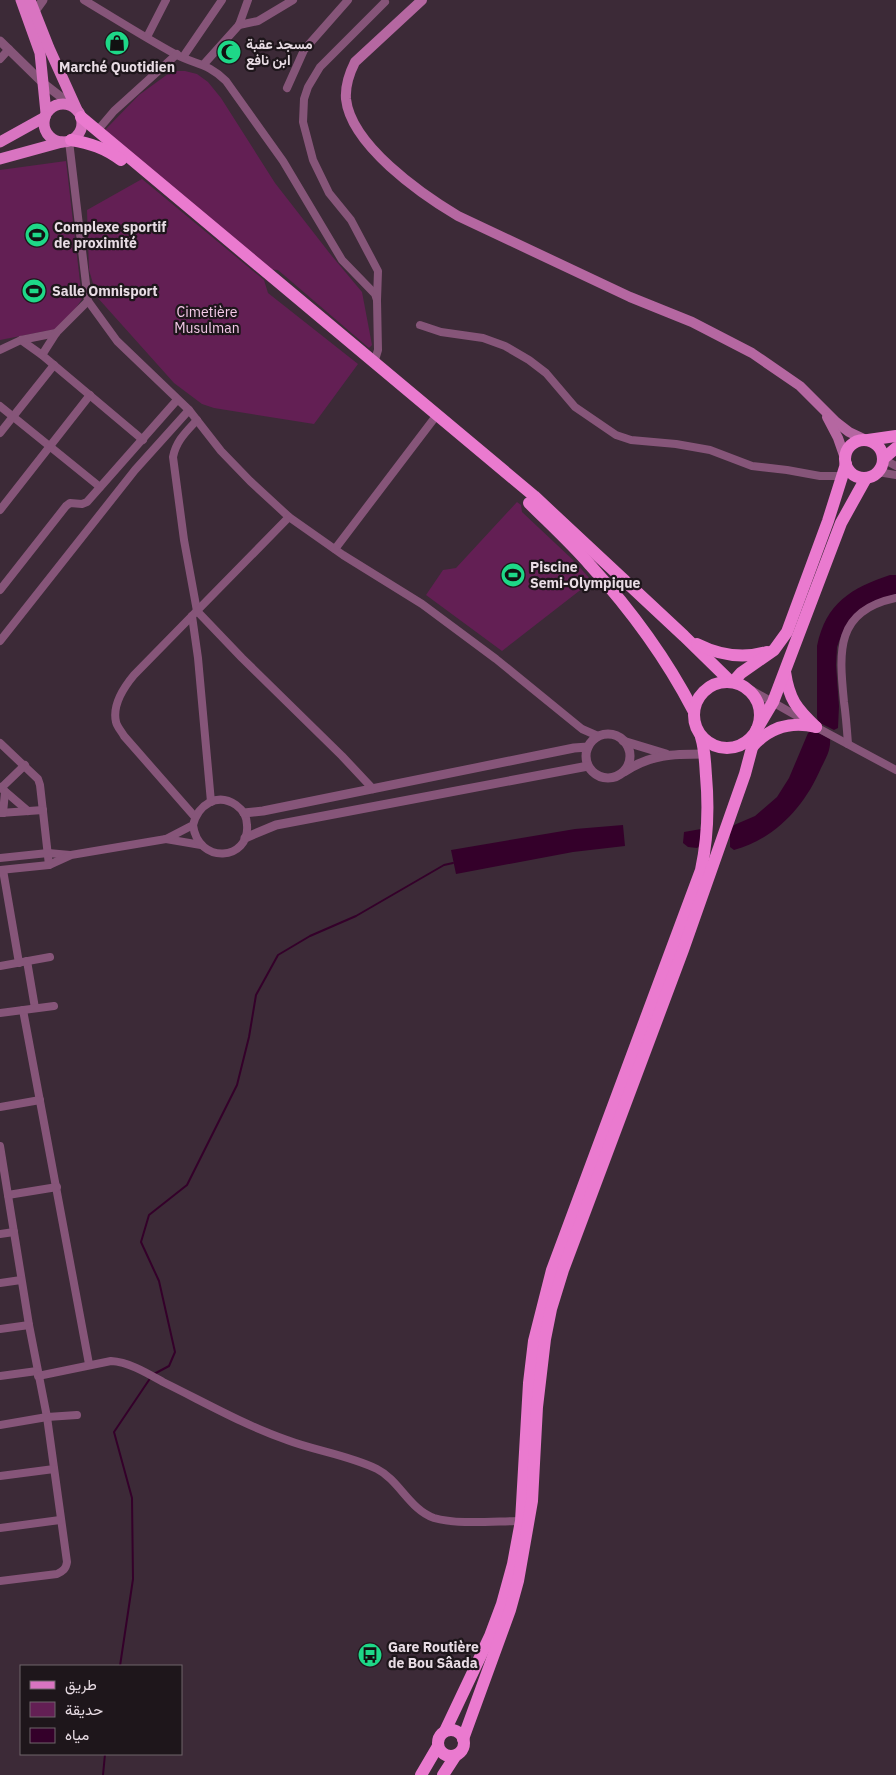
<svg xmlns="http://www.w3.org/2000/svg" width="896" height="1775" font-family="'IBM Plex Sans',Vazirmatn,sans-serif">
  <rect width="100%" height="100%" fill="#3c2a37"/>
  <g fill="#631f54">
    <polygon points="172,71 185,71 197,74 208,82 221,98 275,183 331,255 362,292 372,345 369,348 278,270 265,269 105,130 139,95"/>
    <polygon points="66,161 82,299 62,328 0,340 0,170"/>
    <polygon points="142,179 264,280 268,293 358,364 314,424 214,408 202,404 174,383 97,297 89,270 87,210"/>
    <polygon points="517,502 521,505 522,512 572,559 592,581 502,651 426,595 443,570 456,568"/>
  </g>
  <g fill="#34002a">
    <path d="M890,575H896V594L872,602L848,623L841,636L837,647L836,665L839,706L838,728L834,730L818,722L817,717V646C826,603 851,588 890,575Z"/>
    <path d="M813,730L830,739C831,750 826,758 821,768C805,806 775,839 734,850L730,847V829L734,825L755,816L777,797L789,778L808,733Z"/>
    <polygon points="623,825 625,846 573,852 456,874 451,850 575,829"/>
    <polygon points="701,829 700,846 697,848 688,847 683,843 684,832"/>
  </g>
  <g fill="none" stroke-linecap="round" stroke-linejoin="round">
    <g stroke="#34002a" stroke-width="2">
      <polyline points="154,1374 169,1366 175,1352 159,1281 141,1242 149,1215 187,1185 237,1085 249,1037 256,995 278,955 310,936 356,916 444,865 453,863"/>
      <polyline points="120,1666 133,1579 132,1498 114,1432 151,1377"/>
      <polyline points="103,1775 105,1754"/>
    </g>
    <g stroke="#865579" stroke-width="8">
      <path d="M84,0C114,18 144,37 175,54C196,65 208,63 226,81L283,161L342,260L375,294L377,300L378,350L374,363"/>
      <polyline points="239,25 258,21 293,0"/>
      <polyline points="147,37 166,0"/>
      <polyline points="183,57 222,0"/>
      <polyline points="0,59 9,49"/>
      <polyline points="204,64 239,25 248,0"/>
      <polyline points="287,88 304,50 348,0"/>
      <polyline points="97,131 114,111 177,54"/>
      <polyline points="69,141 88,301 117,341 189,410 221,451 250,481 289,517 343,555 422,604 496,659 582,729 598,736"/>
      <polyline points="377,300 378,271 351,220 329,193 313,160 303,122 304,99 308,87 320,67 385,2"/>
      <polyline points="420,325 441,332 483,338 505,346 529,360 546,373 575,407 616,435 631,440 676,444 710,450 752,466 787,470 820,476 842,476"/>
      <polyline points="21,340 42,355 143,440"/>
      <polyline points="0,350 21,340 56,333"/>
      <polyline points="42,355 56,333 88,301"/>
      <polyline points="0,406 100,487"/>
      <path d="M197,420C186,432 176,441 173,457L184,540L197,611L242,658L342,756L373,789"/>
      <polyline points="0,433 54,365"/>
      <polyline points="883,459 896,466"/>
      <polyline points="878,472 896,475"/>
      <polyline points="0,510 90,395"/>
      <polyline points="335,549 433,420"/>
      <polyline points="0,590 66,506 70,503 82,504 87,502 177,400"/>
      <polyline points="192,616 198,658 211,802"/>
      <polyline points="0,641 135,470 189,410"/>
      <polyline points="746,687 804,720"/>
      <polyline points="814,726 896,770"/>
      <polyline points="0,743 38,779 40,785 49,865"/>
      <path d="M848,744C847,730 846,716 844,702C839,651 835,611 896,598"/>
      <polyline points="0,787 28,811"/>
      <polyline points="1,788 25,765"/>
      <polyline points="0,813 43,810"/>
      <polyline points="3,813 5,792"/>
      <path d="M195,817L124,736C122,732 117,727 116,722C112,705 124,687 134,675L289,517"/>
      <polyline points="166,839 201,845"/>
      <polyline points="0,858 48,853 70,855"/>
      <path d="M0,870L49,865L71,855L166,839L193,825C198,805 217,792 236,805C243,810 247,817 247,825C250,861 198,865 193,825"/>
      <polyline points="3,870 19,963"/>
      <polyline points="27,961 35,1008"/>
      <polyline points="0,966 50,957"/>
      <polyline points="23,1010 89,1364"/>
      <polyline points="0,1013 54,1006"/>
      <polyline points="0,1107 40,1100"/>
      <path d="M0,1146L29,1325L47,1417L67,1562C66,1569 63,1571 57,1574L0,1581"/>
      <polyline points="8,1195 57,1187"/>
      <polyline points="0,1234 14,1232"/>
      <polyline points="0,1283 21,1280"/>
      <polyline points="0,1329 29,1325"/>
      <polyline points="0,1376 37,1371"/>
      <path d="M38,1376L111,1361C129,1362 147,1373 163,1382C204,1402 244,1425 287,1440C316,1451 348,1455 377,1469C399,1480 410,1510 434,1518C457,1525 496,1521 521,1521"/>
      <polyline points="0,1425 47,1417 77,1415"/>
      <polyline points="0,1476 54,1469"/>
      <polyline points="0,1528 60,1520"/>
    </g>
    <g stroke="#865579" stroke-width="9">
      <polyline points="31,13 35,11 43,0"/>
      <polyline points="0,41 43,83 74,107"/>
      <circle cx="608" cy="756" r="22"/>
      <polyline points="623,741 666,754"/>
      <path d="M624,772C651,754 673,754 705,754"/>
      <polyline points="244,813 263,811 574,748 588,747"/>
      <polyline points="245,838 276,825 588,766"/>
    </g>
    <g stroke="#b567a1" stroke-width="10">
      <path d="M422,0L355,62C349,74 345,86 346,99C351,145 421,194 458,216L630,297L692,322L752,353L800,386L836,422L849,432L866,440"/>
      <polyline points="827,417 838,438 845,458"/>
    </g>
    <g stroke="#d974c1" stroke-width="11">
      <polyline points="21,0 40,53 46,113"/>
      <polyline points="30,0 49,48 77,110"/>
      <circle cx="63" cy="123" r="19"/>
      <polyline points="0,142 45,117"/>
      <polyline points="0,159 62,142"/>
    </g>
    <g stroke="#ea7acf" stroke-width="12">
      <polyline points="81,117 534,496 684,636 730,681"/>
      <path d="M71,140C90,143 105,148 121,160"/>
      <circle cx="864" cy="459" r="19"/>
      <polyline points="868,440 896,436"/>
      <polyline points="883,459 896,448"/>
      <path d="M529,503C549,523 571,543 590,565C630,609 666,658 693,710"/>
      <path d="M697,644C719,655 743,659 767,652"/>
      <path d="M785,672C789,699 796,708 816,727"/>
      <circle cx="727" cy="715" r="33"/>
      <polyline points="733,682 741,673 774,650 787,632 828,521 846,464"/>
      <path d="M753,746C770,727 791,721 816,727"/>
      <circle cx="451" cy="1743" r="13"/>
      <path d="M445,1731L490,1636L502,1604L513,1564L521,1521L529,1383L534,1341L552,1270L701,870C708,837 709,809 706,776C705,763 705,750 701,737"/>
      <polyline points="463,1739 510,1610 518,1581 532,1501 537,1407 545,1339 551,1309 563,1270 683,950 745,774 757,729 773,702 841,523 866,478"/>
      <polyline points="421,1775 438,1746"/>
      <polyline points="443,1775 456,1755"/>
    </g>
  </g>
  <defs>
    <symbol id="shop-disc" viewBox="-11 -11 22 22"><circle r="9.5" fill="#1ed888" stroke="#1e161b"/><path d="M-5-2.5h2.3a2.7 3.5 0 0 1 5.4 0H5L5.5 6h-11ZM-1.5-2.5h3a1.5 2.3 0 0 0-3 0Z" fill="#111"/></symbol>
    <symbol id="mosque-disc" viewBox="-11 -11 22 22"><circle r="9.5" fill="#1ed888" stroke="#1e161b"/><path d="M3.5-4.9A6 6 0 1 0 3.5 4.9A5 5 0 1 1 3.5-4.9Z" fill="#111"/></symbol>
    <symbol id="stadium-disc" viewBox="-11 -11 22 22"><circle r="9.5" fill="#1ed888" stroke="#1e161b"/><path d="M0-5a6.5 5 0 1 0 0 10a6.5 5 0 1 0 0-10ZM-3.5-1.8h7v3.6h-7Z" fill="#111"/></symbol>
    <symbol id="bus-disc" viewBox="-11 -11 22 22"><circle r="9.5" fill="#1ed888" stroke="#1e161b"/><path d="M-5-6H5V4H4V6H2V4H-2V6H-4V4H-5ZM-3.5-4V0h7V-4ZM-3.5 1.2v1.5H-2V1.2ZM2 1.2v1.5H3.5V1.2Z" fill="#111"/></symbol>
  </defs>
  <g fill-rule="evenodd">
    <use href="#shop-disc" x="103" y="29" width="28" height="28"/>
    <use href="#mosque-disc" x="215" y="38" width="28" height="28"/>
    <use href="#stadium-disc" x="23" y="221" width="28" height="28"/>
    <use href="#stadium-disc" x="20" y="277" width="28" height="28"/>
    <use href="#stadium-disc" x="499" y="561" width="28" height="28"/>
    <use href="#bus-disc" x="356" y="1641" width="28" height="28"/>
  </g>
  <g text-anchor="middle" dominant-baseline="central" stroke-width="4.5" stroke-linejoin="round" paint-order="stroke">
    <g font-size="14" font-weight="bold" fill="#e8dce4" stroke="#1e161b" text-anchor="start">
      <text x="246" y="44">مسجد عقبة<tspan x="246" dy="16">ابن نافع</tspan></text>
      <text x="117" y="67" text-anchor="middle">Marché Quotidien</text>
      <text x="54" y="227">Complexe sportif<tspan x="54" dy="16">de proximité</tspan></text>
      <text x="52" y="291">Salle Omnisport</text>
      <text x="530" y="567">Piscine<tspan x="530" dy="16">Semi-Olympique</tspan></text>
      <text x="388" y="1647">Gare Routière<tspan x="388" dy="16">de Bou Sâada</tspan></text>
    </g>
    <g font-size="14" fill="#f4cae8" stroke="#1e161b">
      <text x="207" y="312">Cimetière<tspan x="207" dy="16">Musulman</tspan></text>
    </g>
  </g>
  <rect x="20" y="1665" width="162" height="90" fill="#1e161b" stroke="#6f656b"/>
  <rect x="30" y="1681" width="25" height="8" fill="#d974c1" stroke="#6f656b"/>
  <text x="65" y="1690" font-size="15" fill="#e8dce4">طريق</text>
  <rect x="30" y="1702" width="25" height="15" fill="#631f54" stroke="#6f656b"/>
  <text x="65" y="1715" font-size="15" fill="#e8dce4">حديقة</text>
  <rect x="30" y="1728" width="25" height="15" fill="#34002a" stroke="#6f656b"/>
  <text x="65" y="1740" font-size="15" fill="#e8dce4">مياه</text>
</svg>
